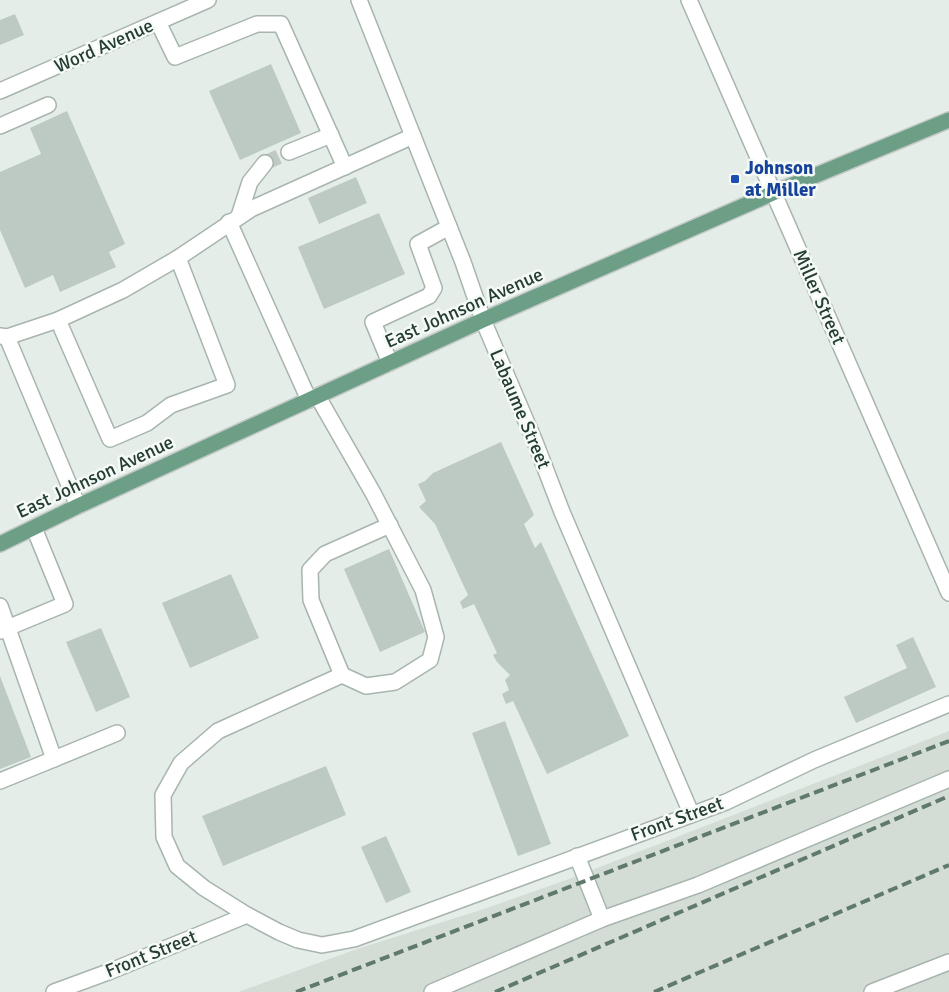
<svg xmlns="http://www.w3.org/2000/svg" width="949" height="992" font-family="Signika,sans-serif">
  <rect width="100%" height="100%" fill="#e5ede8"/>
  <polygon fill="#d3ddd6" points="949,731 949,992 238,992 354,950 487,908 569,879"/>
  <g fill="#bdcac3">
    <polygon points="15,14 24,35 0,45 0,20"/>
    <polygon points="271,64 301,133 240,160 209,91"/>
    <polygon points="67,111 125,244 109,252 116,267 60,292 53,275 25,288 0,230 0,172 41,154 30,128"/>
    <polygon points="356,177 367,203 319,224 308,198"/>
    <polygon points="379,213 405,274 324,309 298,247"/>
    <polygon points="501,442 534,515 524,524 535,548 541,542 629,736 547,774 513,701 506,704 502,694 509,690 505,680 510,675 497,662 493,655 497,653 474,604 463,609 460,602 468,595 435,524 419,507 426,501 418,484 425,481 433,473"/>
    <polygon points="389,549 425,632 380,652 344,569"/>
    <polygon points="231,574 259,638 190,668 162,603"/>
    <polygon points="101,628 130,697 96,712 66,642"/>
    <polygon points="913,637 936,687 856,723 844,697 907,668 896,645"/>
    <polygon points="0,676 31,757 0,769"/>
    <polygon points="505,721 551,844 518,856 472,733"/>
    <polygon points="326,766 346,815 223,866 202,816"/>
    <polygon points="386,836 411,892 386,903 361,847"/>
  </g>
  <g fill="none" stroke-linecap="round" stroke-linejoin="round">
    <polyline stroke="#bfcac4" stroke-width="15" stroke-dasharray="15 8" stroke-linecap="butt" points="265,163 289,152"/>
    <defs>
      <g id="minor">
        <polyline points="359,0 463,262 483,320 535,442 562,512 691,813"/>
        <polyline points="689,0 949,593"/>
        <polyline points="158,22 175,57 257,24 281,24 345,167"/>
        <polyline points="0,91 208,0"/>
        <polyline points="0,126 48,105"/>
        <polyline points="289,152 331,135"/>
        <polyline points="239,216 250,182 265,163"/>
        <polyline points="229,222 309,400"/>
        <polyline points="58,320 110,439 147,423 171,405 227,385 178,258"/>
        <polyline points="0,336 7,337 58,320 123,290 178,258 251,209 413,136"/>
        <polyline points="7,337 78,506"/>
        <polyline points="390,363 373,322 429,296 434,288 418,244 449,227"/>
        <polyline points="318,397 373,493 423,590 436,637 430,660 395,682 366,686 342,675 218,731 181,763 163,795 164,837 177,866 204,888 247,915 279,932 298,940 322,945 354,939 726,802 814,760 949,704"/>
        <polyline points="0,606 54,759 0,781"/>
        <polyline points="0,631 65,604 34,528"/>
        <polyline points="342,675 311,600 310,570 325,554 390,525"/>
        <polyline points="54,759 117,733"/>
        <polyline points="577,856 602,919 698,885 949,779"/>
        <polyline points="54,992 111,971 247,915"/>
        <polyline points="432,992 602,919"/>
        <polyline points="872,992 949,962"/>
      </g>
      <polyline id="major" points="0,544 78,506 483,320 773,193 949,120"/>
    </defs>
    <use href="#minor" stroke="#a8b5ae" stroke-width="18"/>
    <use href="#major" stroke="#c2c9c6" stroke-width="18"/>
    <use href="#minor" stroke="#fff" stroke-width="15"/>
    <use href="#major" stroke="#6d9f87" stroke-width="15"/>
    <g stroke="#60796d" stroke-width="4" stroke-dasharray="10 5" stroke-linecap="butt">
      <polyline points="296,992 949,741"/>
      <polyline points="495,992 949,796"/>
      <polyline points="654,992 949,865"/>
    </g>
  </g>
  <rect fill="#1a4fb4" stroke="#f5faf7" stroke-width="2" x="730" y="174" width="10" height="10" rx="2.5"/>
  <g text-anchor="middle" dominant-baseline="central" stroke-width="5" stroke-linejoin="round" paint-order="stroke">
    <g font-size="19" fill="#253d32" stroke="#f5faf7">
      <text transform="translate(104 46) rotate(-24)">Word Avenue</text>
      <text transform="translate(819 297) rotate(66)">Miller Street</text>
      <text transform="translate(464 308) rotate(-24)">East Johnson Avenue</text>
      <text transform="translate(520 409) rotate(67)">Labaume Street</text>
      <text transform="translate(95 477) rotate(-25)">East Johnson Avenue</text>
      <text transform="translate(677 819) rotate(-20)">Front Street</text>
      <text transform="translate(151 954) rotate(-22)">Front Street</text>
    </g>
    <g font-size="19" font-weight="bold" fill="#164399" stroke="#f5faf7" text-anchor="start">
      <text x="745" y="168">Johnson<tspan x="745" dy="22">at Miller</tspan></text>
    </g>
  </g>
</svg>
